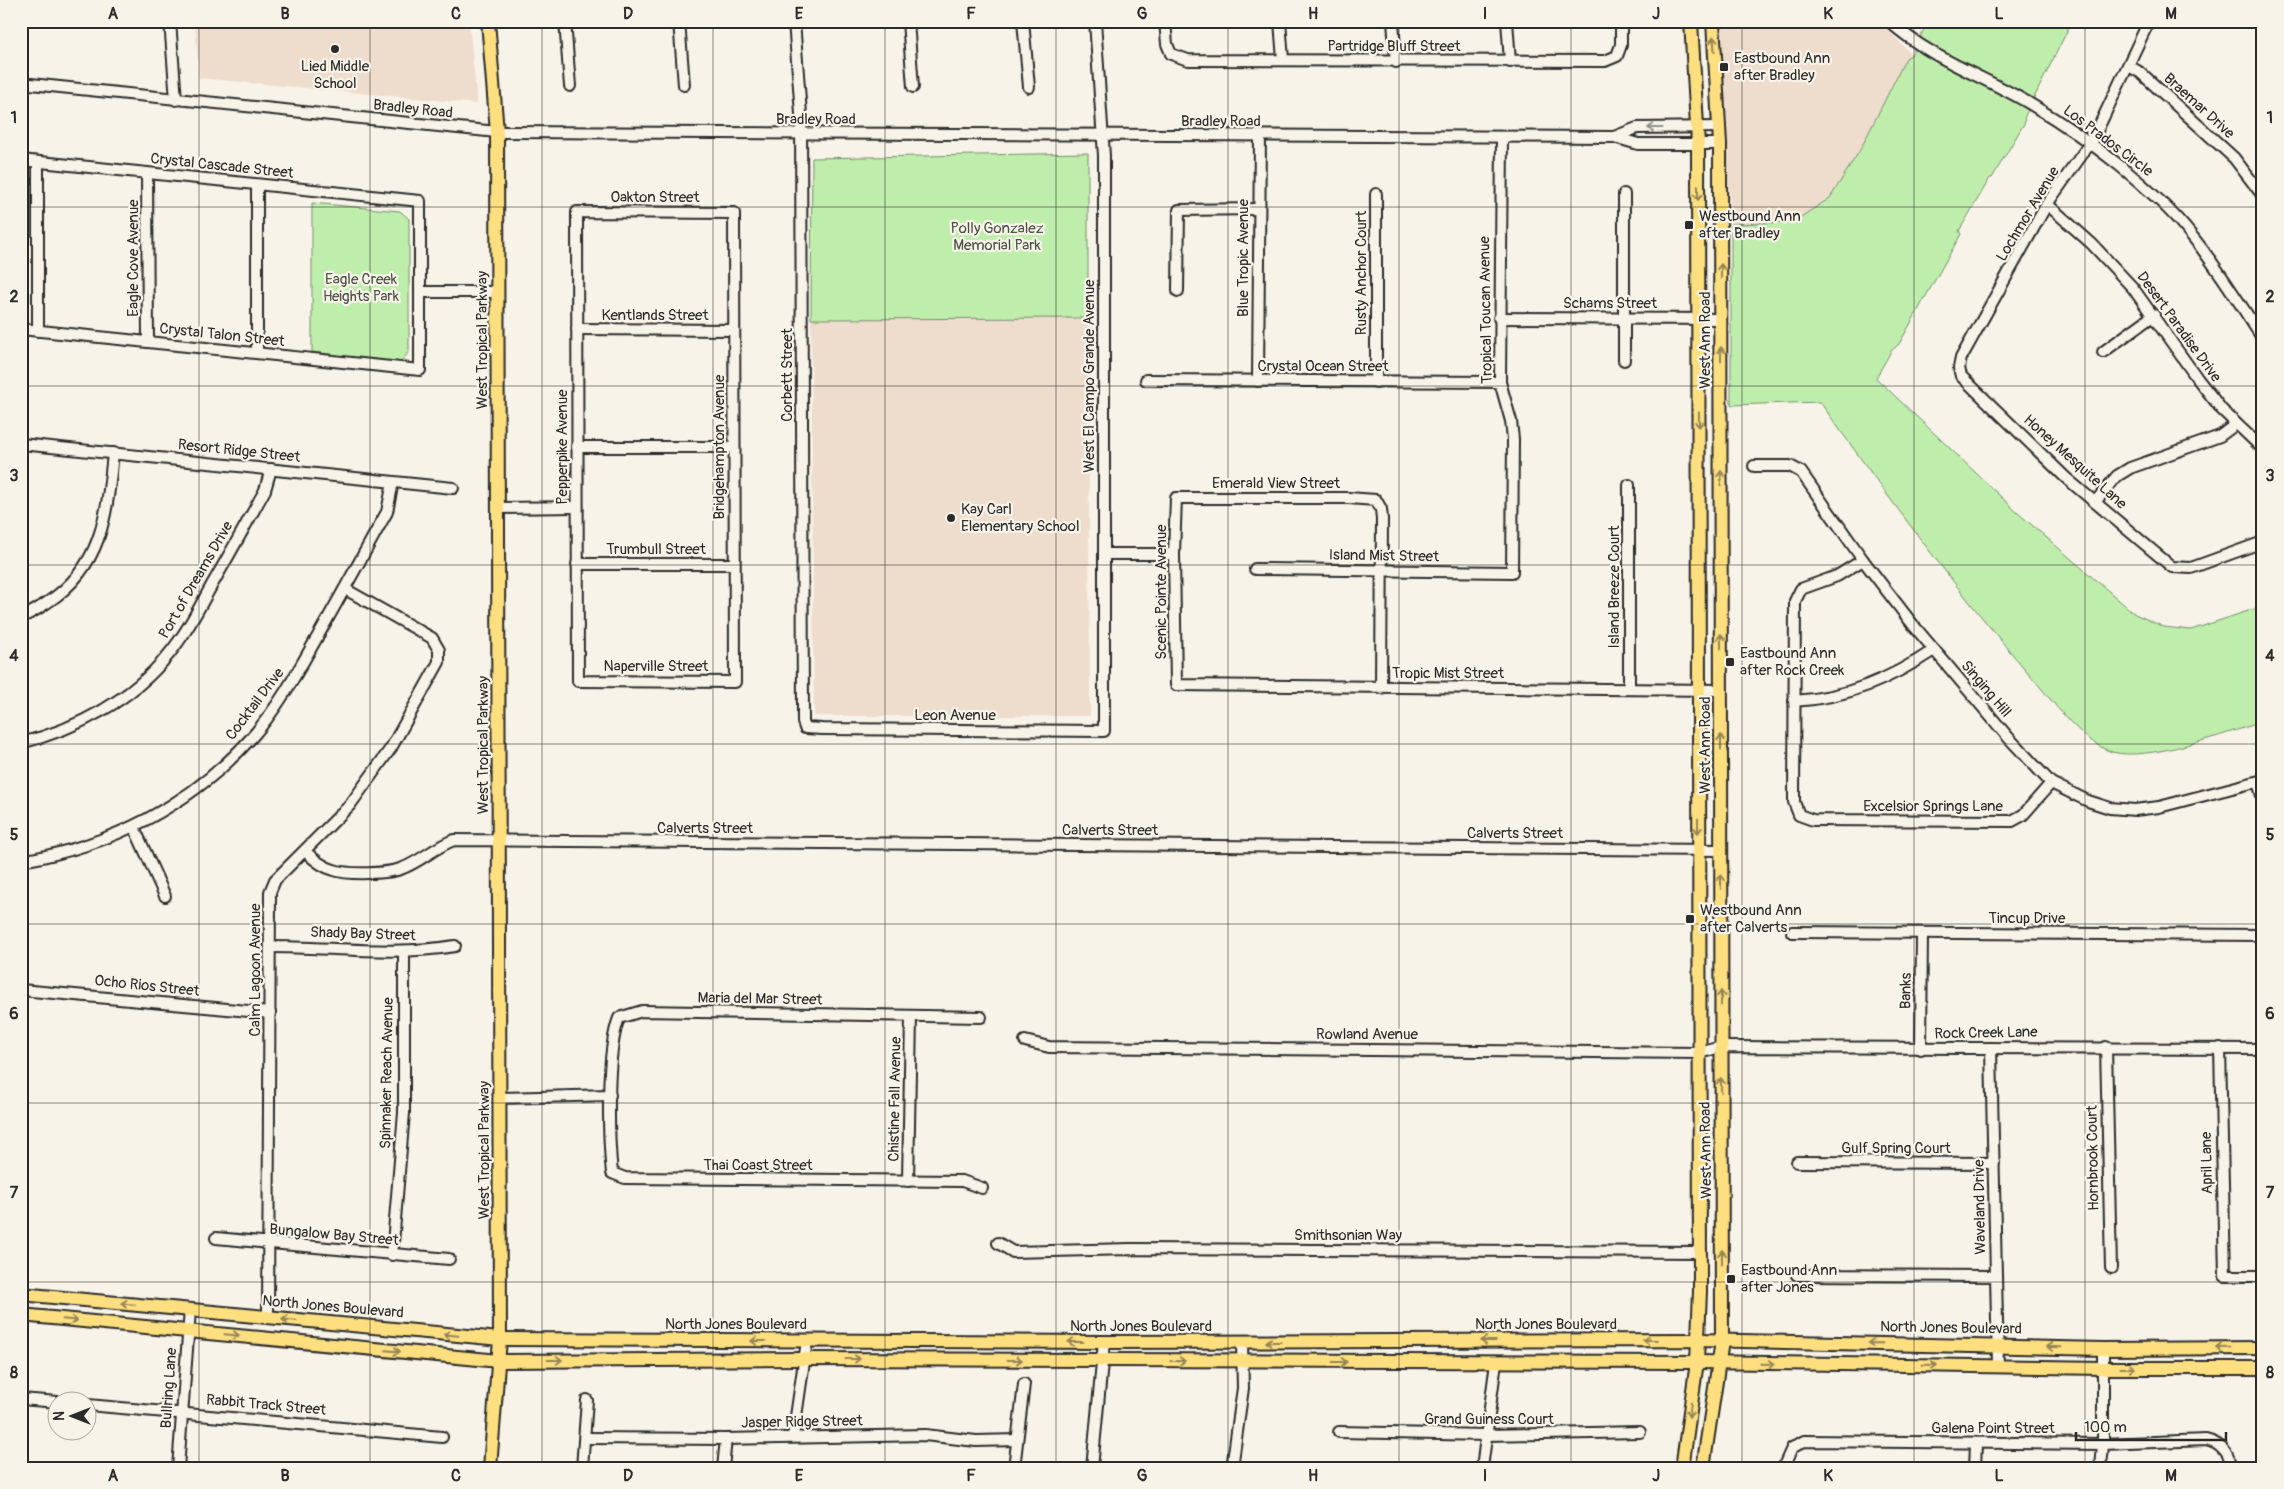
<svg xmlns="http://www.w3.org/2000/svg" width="2284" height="1489" font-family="Pangolin,sans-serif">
  <rect width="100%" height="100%" fill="#f7f3e8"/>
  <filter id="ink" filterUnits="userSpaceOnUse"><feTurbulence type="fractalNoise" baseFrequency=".02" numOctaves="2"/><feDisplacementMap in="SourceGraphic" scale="10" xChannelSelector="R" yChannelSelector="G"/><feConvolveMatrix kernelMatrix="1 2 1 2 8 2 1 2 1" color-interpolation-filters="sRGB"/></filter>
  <g filter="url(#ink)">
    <g fill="#eedccc">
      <polygon points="195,21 469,21 477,104 199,78"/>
      <polygon points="1721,21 1879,21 1911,54 1860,150 1830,198 1793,222 1731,224"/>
      <polygon points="1088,318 1090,716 814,716 811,319"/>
    </g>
    <g fill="#bfeeac" stroke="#758c6c">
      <path d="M1928,21H2072L2024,118L2025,122L1992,178H1990L1959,231L1961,234L1899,344L1891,351L1876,378L2018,513L2135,614L2164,627L2191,630L2263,606V722C2225,733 2149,762 2112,752C2081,742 2051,699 2030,675C1955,588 1887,496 1820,402L1731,405V224L1793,222L1830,198L1860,150L1906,58L1911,55Z"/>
      <polygon points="1088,153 1088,318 811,319 812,158"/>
      <polygon points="312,203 400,211 409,219 409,351 403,360 393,362 312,352"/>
    </g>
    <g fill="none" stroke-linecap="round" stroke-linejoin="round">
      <defs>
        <g id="minor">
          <polyline points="170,21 176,100"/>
          <polyline points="565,21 570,86"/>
          <polyline points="679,21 684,85"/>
          <polyline points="794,21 801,114 803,722 805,728 822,729 1104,731 1104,156 1095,21"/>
          <polyline points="908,21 913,87"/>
          <polyline points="1023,21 1029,87"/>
          <polyline points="1165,21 1167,44 1171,54 1188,60 1605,61 1617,56 1621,45 1621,21"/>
          <polyline points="1280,21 1283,60"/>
          <polyline points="1393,21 1396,62"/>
          <polyline points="1507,21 1510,62"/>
          <path d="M1889,21C1930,59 1984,76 2032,105C2085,136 2154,188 2192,236C2218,268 2240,304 2263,339"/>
          <polyline points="2149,21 2093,139 2047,204 1961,358 1959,368 1961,376 2066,478 2172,567 2191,568 2263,542"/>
          <polyline points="2129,66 2141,73 2234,158 2263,196"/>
          <polyline points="21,83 497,132 1614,137 1638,144 1720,144"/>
          <polyline points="1614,137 1637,128 1720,127"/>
          <polyline points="21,160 420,201 420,370 21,329"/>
          <polyline points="38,162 38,331"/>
          <polyline points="147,173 148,342"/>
          <polyline points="257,185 257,353"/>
          <polyline points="1376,194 1376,382"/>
          <polyline points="1624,194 1624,360"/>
          <polyline points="2047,204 2092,244 2133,288 2197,378 2222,410 2263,449"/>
          <polygon points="577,212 734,213 735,682 578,681"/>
          <polyline points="1178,291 1179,210 1258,209"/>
          <polyline points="420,292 498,292"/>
          <polyline points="1499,318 1721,319"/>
          <polyline points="577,329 734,330"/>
          <polyline points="2103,352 2154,315"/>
          <polyline points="1146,380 1500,382"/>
          <polyline points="1258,381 1260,136"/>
          <polyline points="21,444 453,488"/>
          <polyline points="577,447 734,447"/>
          <polyline points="1754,466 1790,466 1801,472 1863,560 1914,626 2008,737 2051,783 2088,801 2110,808 2135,810 2159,807 2263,780"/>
          <polyline points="1629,485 1629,689"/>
          <polyline points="2095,502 2117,476 2130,468 2220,436 2236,424"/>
          <polyline points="499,508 577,507"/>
          <polyline points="1105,554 1174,554"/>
          <polyline points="1863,560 1837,576 1801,589 1795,601 1794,802 1799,815 1813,820 2012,821 2023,815 2051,783"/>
          <polyline points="577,564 734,564"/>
          <polyline points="1255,569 1512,572 1513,439 1511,421 1500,382 1502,137"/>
          <path d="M21,617C31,614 39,608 48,602C103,566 107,513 113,453"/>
          <polyline points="1381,688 1382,519 1381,509 1376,500 1348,498 1176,498 1174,554 1176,685 1721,690"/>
          <path d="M1794,701C1847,698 1890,679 1934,650"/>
          <path d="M21,743C77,729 132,700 169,654C187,632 199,608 213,583C231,552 248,521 265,490L271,469"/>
          <polyline points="2258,782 2263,799"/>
          <polyline points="134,827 165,896"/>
          <path d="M305,851C313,859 322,867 334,870C348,875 389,874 403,868C421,861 435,847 454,840L1721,850"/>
          <path d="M21,861C111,846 192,805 253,736C280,705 299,669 319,634C342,594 364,553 387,512L393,482"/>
          <polyline points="1792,932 2263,935"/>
          <path d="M270,947C332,947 394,956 455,946"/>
          <polyline points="21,990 270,1013"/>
          <path d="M981,1017L642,1011L619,1018C606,1052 608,1135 612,1173L625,1178L962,1181L982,1188"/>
          <polyline points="1025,1041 1049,1047 1699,1053 1721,1047 2263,1049"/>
          <polyline points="2106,1047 2111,1268"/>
          <polyline points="1991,1048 1998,1366"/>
          <polyline points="2220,1048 2225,1276 2263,1276"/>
          <polyline points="1921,1049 1922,933"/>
          <polyline points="500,1098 610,1095"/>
          <polyline points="1797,1162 1994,1163"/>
          <polyline points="908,1181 911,1017"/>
          <polyline points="216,1238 449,1259"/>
          <polyline points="998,1243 1013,1252 1130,1249 1700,1252"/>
          <polyline points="392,1255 404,1113 404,952"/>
          <polyline points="1797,1275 1996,1276"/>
          <polyline points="268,1318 270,892 275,880 350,805 391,748 439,662 439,650 432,638 345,589"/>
          <polyline points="21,1399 58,1402"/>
          <polyline points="88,1405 442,1437"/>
          <polyline points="1339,1432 1487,1435 1640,1432"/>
          <polyline points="793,1437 807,1341"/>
          <polyline points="586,1438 726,1439 925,1435 976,1441 1017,1440"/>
          <polyline points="178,1468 190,1310"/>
          <polyline points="582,1468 587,1400"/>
          <polyline points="723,1468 726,1439"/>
          <polyline points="1014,1468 1024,1384"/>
          <polyline points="1092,1468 1104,1342"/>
          <polyline points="1232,1468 1243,1388 1242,1342"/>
          <polyline points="1482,1468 1496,1362"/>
          <path d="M1783,1468L1792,1448L1804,1441L2103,1444L2206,1440C2219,1443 2231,1453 2229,1468"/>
          <polyline points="1975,1468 1976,1444"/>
          <polyline points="2101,1468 2103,1444 2103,1349"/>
        </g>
        <g id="major">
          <polyline points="488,21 497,132 500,1339 490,1468"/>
          <polyline points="21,1294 500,1339 1104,1342 1699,1340 2103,1349 2263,1348"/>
          <polyline points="21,1315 499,1361 804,1359 1697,1362 2103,1368 2263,1368"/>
          <polyline points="1682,1468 1697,1362 1700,1291 1698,144 1691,21"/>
          <polyline points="1703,1468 1722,1341 1720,144 1713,21"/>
        </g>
      </defs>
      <use href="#minor" stroke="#2b2b2b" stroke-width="14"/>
      <use href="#major" stroke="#2b2b2b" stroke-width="16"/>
      <use href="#minor" stroke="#f7f3e8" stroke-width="10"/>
      <use href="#major" stroke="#fedf80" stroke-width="12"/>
    </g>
    <defs><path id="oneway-shaft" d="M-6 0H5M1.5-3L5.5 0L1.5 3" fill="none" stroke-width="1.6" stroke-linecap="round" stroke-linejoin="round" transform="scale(1.25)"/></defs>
    <g stroke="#948556">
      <use href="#oneway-shaft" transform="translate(1714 44) rotate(-94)"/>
      <use href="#oneway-shaft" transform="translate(1698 193) rotate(90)"/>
      <use href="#oneway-shaft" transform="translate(1721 271) rotate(-90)"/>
      <use href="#oneway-shaft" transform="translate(1721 354) rotate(-90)"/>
      <use href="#oneway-shaft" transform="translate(1699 420) rotate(90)"/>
      <use href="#oneway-shaft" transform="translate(1721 478) rotate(-90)"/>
      <use href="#oneway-shaft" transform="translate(1721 641) rotate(-90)"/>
      <use href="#oneway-shaft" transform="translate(1721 742) rotate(-90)"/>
      <use href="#oneway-shaft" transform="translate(1698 826) rotate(90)"/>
      <use href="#oneway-shaft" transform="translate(1721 882) rotate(-90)"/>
      <use href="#oneway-shaft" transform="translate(1721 998) rotate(-90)"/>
      <use href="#oneway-shaft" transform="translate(1721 1085) rotate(-91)"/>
      <use href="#oneway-shaft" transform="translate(1722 1257) rotate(-90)"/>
      <use href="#oneway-shaft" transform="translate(128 1304) rotate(-175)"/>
      <use href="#oneway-shaft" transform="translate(70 1320) rotate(5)"/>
      <use href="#oneway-shaft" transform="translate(289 1320) rotate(-175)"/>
      <use href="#oneway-shaft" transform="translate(232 1335) rotate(5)"/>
      <use href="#oneway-shaft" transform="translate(451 1335) rotate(-175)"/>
      <use href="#oneway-shaft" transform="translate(1650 1340) rotate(180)"/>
      <use href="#oneway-shaft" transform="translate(758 1341) rotate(-180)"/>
      <use href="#oneway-shaft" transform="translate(1488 1341) rotate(180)"/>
      <use href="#oneway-shaft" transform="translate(1075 1342) rotate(-180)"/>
      <use href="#oneway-shaft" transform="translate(1273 1342) rotate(180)"/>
      <use href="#oneway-shaft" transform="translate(1875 1343) rotate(-179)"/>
      <use href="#oneway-shaft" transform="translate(2054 1347) rotate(-178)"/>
      <use href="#oneway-shaft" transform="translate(2223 1348) rotate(179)"/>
      <use href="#oneway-shaft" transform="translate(393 1351) rotate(5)"/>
      <use href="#oneway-shaft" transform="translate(853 1359)"/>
      <use href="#oneway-shaft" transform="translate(555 1360)"/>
      <use href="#oneway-shaft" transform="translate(1015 1360)"/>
      <use href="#oneway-shaft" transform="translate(1178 1361)"/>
      <use href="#oneway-shaft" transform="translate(1340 1362)"/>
      <use href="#oneway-shaft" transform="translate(1768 1364) rotate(1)"/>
      <use href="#oneway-shaft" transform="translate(1930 1365) rotate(1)"/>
      <use href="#oneway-shaft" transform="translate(2128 1368)"/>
      <use href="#oneway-shaft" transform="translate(1690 1410) rotate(98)"/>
    </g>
    <use stroke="#918f8a" href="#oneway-shaft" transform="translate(1655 128) rotate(180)"/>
  </g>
  <path fill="none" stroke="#2b2b2b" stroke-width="1" stroke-opacity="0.55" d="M199,21V1468M370,21V1468M542,21V1468M713,21V1468M885,21V1468M1056,21V1468M1228,21V1468M1399,21V1468M1571,21V1468M1742,21V1468M1914,21V1468M2085,21V1468M21,207H2263M21,386H2263M21,565H2263M21,744H2263M21,924H2263M21,1103H2263M21,1282H2263"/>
  <g fill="#2b2b2b" stroke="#f7f3e8" stroke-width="2">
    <circle cx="335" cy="49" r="5"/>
    <rect x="1719" y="62" width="10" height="10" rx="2.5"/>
    <rect x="1684" y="220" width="10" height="10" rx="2.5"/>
    <circle cx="951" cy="518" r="5"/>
    <rect x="1725" y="657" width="10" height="10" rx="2.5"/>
    <rect x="1685" y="914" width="10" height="10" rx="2.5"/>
    <rect x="1726" y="1274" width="10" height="10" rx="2.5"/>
  </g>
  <g text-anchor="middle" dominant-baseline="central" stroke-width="4.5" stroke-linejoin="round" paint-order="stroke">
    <g font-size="15" fill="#2b2b2b" stroke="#f7f3e8">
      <text x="1394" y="46">Partridge Bluff Street</text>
      <text transform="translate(2199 106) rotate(42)">Braemar Drive</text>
      <text transform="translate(413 109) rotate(6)">Bradley Road</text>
      <text x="816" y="119">Bradley Road</text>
      <text x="1221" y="121">Bradley Road</text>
      <text transform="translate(2108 141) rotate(37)">Los Prados Circle</text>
      <text transform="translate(222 166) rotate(6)">Crystal Cascade Street</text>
      <text x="655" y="197">Oakton Street</text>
      <text transform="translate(2028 214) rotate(-59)">Lochmor Avenue</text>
      <text transform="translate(133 258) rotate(-90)">Eagle Cove Avenue</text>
      <text transform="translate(1243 258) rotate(-90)">Blue Tropic Avenue</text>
      <text transform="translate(1361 273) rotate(-90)">Rusty Anchor Court</text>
      <text x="1610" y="303">Schams Street</text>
      <text transform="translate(1486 310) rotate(-91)">Tropical Toucan Avenue</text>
      <text x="655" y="315">Kentlands Street</text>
      <text transform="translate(2179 327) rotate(54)">Desert Paradise Drive</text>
      <text transform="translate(222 335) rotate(6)">Crystal Talon Street</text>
      <text transform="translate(482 340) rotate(-90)">West Tropical Parkway</text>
      <text transform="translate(1705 340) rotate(-90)">West Ann Road</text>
      <text x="1323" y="366">Crystal Ocean Street</text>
      <text transform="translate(787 375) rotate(-90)">Corbett Street</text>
      <text transform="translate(1089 376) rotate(-90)">West El Campo Grande Avenue</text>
      <text transform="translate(562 447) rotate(-90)">Pepperpike Avenue</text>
      <text transform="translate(719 447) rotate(-90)">Bridgehampton Avenue</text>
      <text transform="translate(239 451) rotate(6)">Resort Ridge Street</text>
      <text transform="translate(2075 462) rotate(42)">Honey Mesquite Lane</text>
      <text x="1276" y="483">Emerald View Street</text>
      <text x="656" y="549">Trumbull Street</text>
      <text transform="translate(1384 556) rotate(1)">Island Mist Street</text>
      <text transform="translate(196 580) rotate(-60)">Port of Dreams Drive</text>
      <text transform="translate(1614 587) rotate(-90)">Island Breeze Court</text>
      <text transform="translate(1161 592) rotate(-90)">Scenic Pointe Avenue</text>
      <text x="656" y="666">Naperville Street</text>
      <text x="1448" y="673">Tropic Mist Street</text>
      <text transform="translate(1986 689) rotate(50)">Singing Hill</text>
      <text transform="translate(255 704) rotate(-53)">Cocktail Drive</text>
      <text x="955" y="715">Leon Avenue</text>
      <text transform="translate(483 745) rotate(-90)">West Tropical Parkway</text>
      <text transform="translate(1705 745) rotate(-90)">West Ann Road</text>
      <text x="1933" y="806">Excelsior Springs Lane</text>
      <text x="705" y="828">Calverts Street</text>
      <text x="1110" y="830">Calverts Street</text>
      <text x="1515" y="833">Calverts Street</text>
      <text x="2027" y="918">Tincup Drive</text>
      <text transform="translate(363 934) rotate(2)">Shady Bay Street</text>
      <text transform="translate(255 970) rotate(-90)">Calm Lagoon Avenue</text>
      <text transform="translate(147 986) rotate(6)">Ocho Rios Street</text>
      <text transform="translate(1906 991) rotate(-89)">Banks</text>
      <text transform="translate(760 999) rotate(1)">Maria del Mar Street</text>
      <text transform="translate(1986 1033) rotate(-1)">Rock Creek Lane</text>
      <text x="1367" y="1034">Rowland Avenue</text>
      <text transform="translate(387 1073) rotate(-89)">Spinnaker Reach Avenue</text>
      <text transform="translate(895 1099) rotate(-89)">Chistine Fall Avenue</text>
      <text x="1896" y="1148">Gulf Spring Court</text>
      <text transform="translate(484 1150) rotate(-90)">West Tropical Parkway</text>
      <text transform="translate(1706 1150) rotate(-91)">West Ann Road</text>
      <text transform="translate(2093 1158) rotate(-91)">Hornbrook Court</text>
      <text transform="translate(2207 1163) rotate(-91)">April Lane</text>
      <text x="758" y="1165">Thai Coast Street</text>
      <text transform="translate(1980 1207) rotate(-91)">Waveland Drive</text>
      <text transform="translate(334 1235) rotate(5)">Bungalow Bay Street</text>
      <text x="1348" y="1235">Smithsonian Way</text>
      <text transform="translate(333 1307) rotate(5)">North Jones Boulevard</text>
      <text x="736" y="1324">North Jones Boulevard</text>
      <text x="1546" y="1324">North Jones Boulevard</text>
      <text x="1141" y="1326">North Jones Boulevard</text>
      <text transform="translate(1951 1328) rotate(1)">North Jones Boulevard</text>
      <text transform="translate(169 1388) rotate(-86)">Bullring Lane</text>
      <text transform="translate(266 1405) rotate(5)">Rabbit Track Street</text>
      <text x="1489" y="1419">Grand Guiness Court</text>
      <text transform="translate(802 1422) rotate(-1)">Jasper Ridge Street</text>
      <text x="1993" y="1428">Galena Point Street</text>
    </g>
    <g font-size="15" fill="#2b2b2b" stroke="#f7f3e8" text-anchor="start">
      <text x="1734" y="58">Eastbound Ann<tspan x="1734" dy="17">after Bradley</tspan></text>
      <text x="335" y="66" text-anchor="middle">Lied Middle<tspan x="335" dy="17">School</tspan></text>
      <text x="1699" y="216">Westbound Ann<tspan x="1699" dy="17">after Bradley</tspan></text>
      <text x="961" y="509">Kay Carl<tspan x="961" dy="17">Elementary School</tspan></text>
      <text x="1740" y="653">Eastbound Ann<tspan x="1740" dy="17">after Rock Creek</tspan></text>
      <text x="1700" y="910">Westbound Ann<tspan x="1700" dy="17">after Calverts</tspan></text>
      <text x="1741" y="1270">Eastbound Ann<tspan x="1741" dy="17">after Jones</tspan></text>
    </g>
    <g font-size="15" fill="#495245" stroke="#f7f3e8">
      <text x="997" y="228">Polly Gonzalez<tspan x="997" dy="17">Memorial Park</tspan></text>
      <text x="361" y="279">Eagle Creek<tspan x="361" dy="17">Heights Park</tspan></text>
    </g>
  </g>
  <rect width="2284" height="1489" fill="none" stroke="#f7f3e8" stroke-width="55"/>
  <g transform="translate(72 1416) rotate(270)"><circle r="24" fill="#f7f3e8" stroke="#a5a39c"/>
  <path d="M0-4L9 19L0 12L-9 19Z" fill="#2b2b2b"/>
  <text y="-8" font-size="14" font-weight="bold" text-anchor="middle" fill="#2b2b2b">N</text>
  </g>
  <path d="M2076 1432v8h150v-8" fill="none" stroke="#2b2b2b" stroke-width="2.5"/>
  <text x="2084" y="1432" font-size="15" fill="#2b2b2b" stroke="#f7f3e8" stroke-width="4" paint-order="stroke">100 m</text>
  <rect x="28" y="28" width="2228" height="1434" fill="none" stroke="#2b2b2b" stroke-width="2"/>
  <g font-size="16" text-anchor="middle" font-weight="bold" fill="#2b2b2b">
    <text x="113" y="19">A</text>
    <text x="285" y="19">B</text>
    <text x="456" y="19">C</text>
    <text x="628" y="19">D</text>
    <text x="799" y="19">E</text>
    <text x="971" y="19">F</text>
    <text x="1142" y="19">G</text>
    <text x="1313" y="19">H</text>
    <text x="1485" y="19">I</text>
    <text x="1656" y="19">J</text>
    <text x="1828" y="19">K</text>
    <text x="1999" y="19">L</text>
    <text x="2171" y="19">M</text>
    <text x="14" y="123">1</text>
    <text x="2270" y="123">1</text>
    <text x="14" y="302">2</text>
    <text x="2270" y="302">2</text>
    <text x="14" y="481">3</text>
    <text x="2270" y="481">3</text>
    <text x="14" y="661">4</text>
    <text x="2270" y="661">4</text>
    <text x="14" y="840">5</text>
    <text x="2270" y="840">5</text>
    <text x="14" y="1019">6</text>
    <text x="2270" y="1019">6</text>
    <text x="14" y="1198">7</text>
    <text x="2270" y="1198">7</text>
    <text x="14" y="1378">8</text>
    <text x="2270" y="1378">8</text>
    <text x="113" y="1481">A</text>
    <text x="285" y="1481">B</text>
    <text x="456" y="1481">C</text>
    <text x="628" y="1481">D</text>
    <text x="799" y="1481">E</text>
    <text x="971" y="1481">F</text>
    <text x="1142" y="1481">G</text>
    <text x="1313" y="1481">H</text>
    <text x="1485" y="1481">I</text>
    <text x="1656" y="1481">J</text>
    <text x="1828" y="1481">K</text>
    <text x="1999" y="1481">L</text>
    <text x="2171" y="1481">M</text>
  </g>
</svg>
